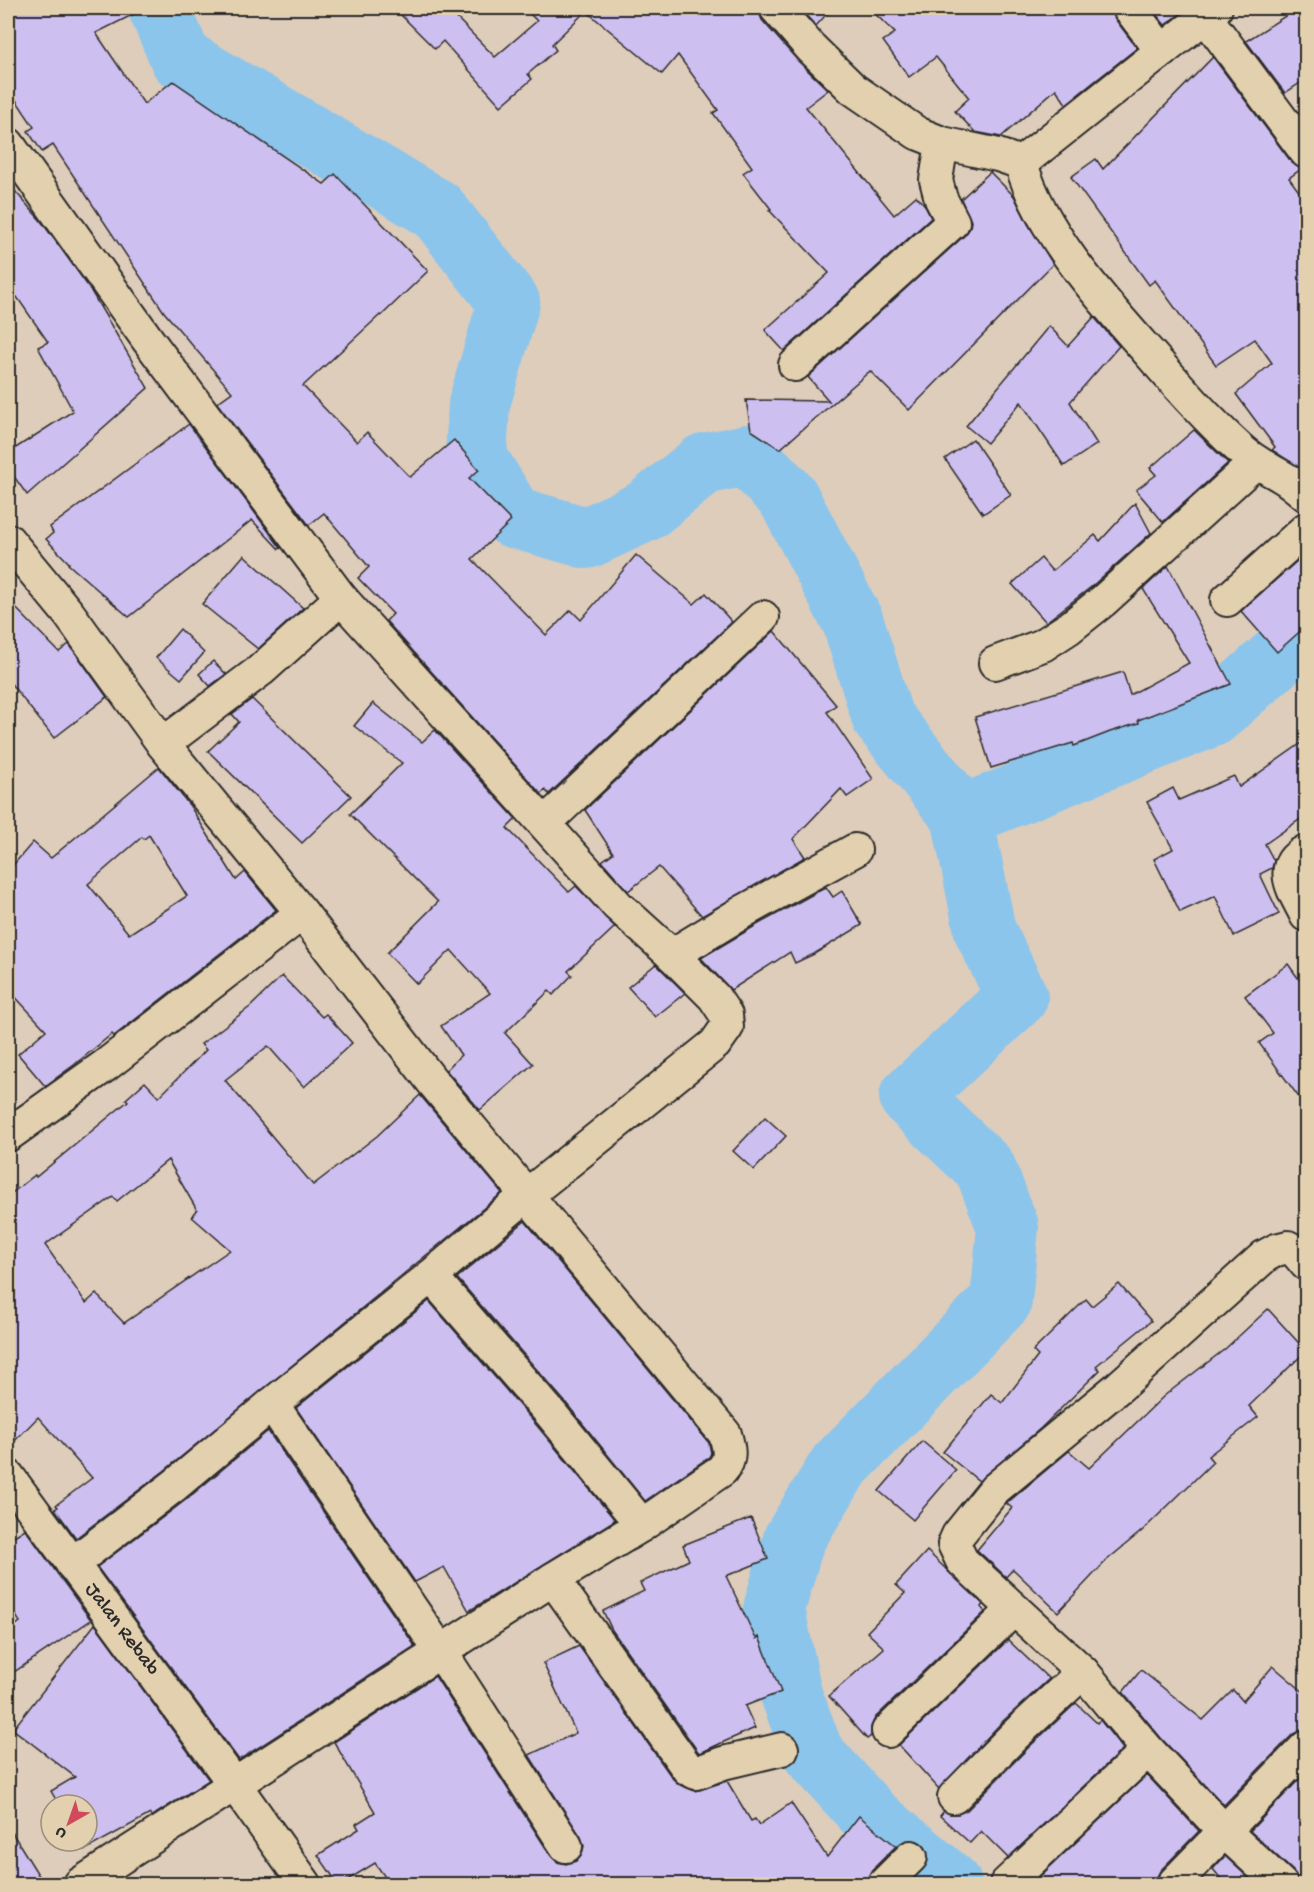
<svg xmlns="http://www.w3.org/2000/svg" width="1314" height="1892" font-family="'Gochi Hand',sans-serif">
  <rect width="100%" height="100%" fill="#dfcdbb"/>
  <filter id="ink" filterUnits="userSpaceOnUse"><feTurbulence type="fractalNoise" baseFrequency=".0167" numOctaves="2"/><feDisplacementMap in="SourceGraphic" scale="12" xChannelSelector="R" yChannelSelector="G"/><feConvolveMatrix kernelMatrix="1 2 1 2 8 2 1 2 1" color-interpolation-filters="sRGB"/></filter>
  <g filter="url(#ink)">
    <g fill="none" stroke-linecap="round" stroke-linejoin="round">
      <g stroke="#8cc5eb" stroke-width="62">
        <polyline points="159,8 181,59 437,210 509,302 479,404 476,457 513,517 587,538 645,511 704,464 747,455 788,497 853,622 883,719 962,816 985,931 1017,997 910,1097 985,1168 1008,1227 1001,1301 839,1466 794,1539 774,1609 791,1694 813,1753 871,1817 951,1884"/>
        <polyline points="962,816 1212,716 1306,632"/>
      </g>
    </g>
    <g fill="#cebff1" stroke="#2b2b2b" stroke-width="1.5" fill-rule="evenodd">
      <polygon points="8,8 146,8 96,33 144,104 173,81 324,184 335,174 428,271 381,316 380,315 303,386 357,442 367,432 410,477 454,440 479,470 469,478 511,521 472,559 546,635 571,610 581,620 636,555 694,604 706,593 732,622 549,794 545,790 541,794 386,621 393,614 358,578 369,567 324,513 309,525 217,403 232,392 164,312 53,145 42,152 28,131 34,127 8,88"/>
      <polygon points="394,8 447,8 495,57 537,21 524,8 759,8 759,12 762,20 798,61 828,90 806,107 894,215 916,196 924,204 931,218 784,351 765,330 829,273 769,210 771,209 743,173 752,167 713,113 718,110 678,55 662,74 586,11 552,44 556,50 528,74 532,79 501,106 443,41 435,49"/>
      <polygon points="799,8 832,8 816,26"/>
      <polygon points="869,8 1111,8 1115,19 1137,48 1066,104 1056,89 1001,137 975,132 955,111 969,98 936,57 909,77 883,41 895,33"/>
      <polygon points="1151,8 1188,8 1165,25"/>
      <polygon points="1298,8 1306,8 1306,79 1285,93 1246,41"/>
      <polygon points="1213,57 1292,163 1301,169 1289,178 1306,201 1306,472 1272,450 1275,447 1236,394 1272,363 1255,339 1216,365 1155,280 1149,285 1071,177 1096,159 1103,169"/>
      <polygon points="990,172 1014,196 1028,224 1053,264 909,410 870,371 780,449 751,430 746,400 829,401 808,377 965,235 970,228 971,221 961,199"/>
      <polygon points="8,183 41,221 88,286 148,388 27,495 8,468 8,453 73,411 38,347 48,342 17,297 8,303"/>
      <polygon points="1094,317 1119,346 1070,402 1097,444 1064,466 1021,402 987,443 966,426 1049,326 1068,346"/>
      <polygon points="189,424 281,548 279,549 252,520 129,617 68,564 69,563 46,539 53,533 50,527"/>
      <polygon points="1194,430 1228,463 1163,522 1136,490 1156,475 1150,468"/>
      <polygon points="973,439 1011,495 983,514 945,459"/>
      <polygon points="1135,503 1151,533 1091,587 1046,622 1012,584 1041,558 1052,571 1095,535 1100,541"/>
      <polygon points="1306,553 1306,626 1277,652 1241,611"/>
      <polygon points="244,555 303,608 258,649 202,604"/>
      <polygon points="1168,566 1231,684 1138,720 1139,723 1110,732 1074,746 1073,743 991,768 975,717 1123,672 1130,695 1189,663 1143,589"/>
      <polygon points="8,600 59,652 69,644 107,697 54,738 8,680"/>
      <polygon points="180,629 204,653 181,679 156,658"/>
      <polygon points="774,631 836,705 827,712 873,779 847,797 841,789 793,839 805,857 702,916 659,867 628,891 602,861 613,853 585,810"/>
      <polygon points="213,661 226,674 210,686 199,674"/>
      <polygon points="252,699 351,796 302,843 208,751 239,722 232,714"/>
      <polygon points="373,703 422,742 435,730 516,819 507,828 569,892 576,886 615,927 568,971 572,975 553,995 549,991 505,1033 533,1064 480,1110 446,1070 461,1055 441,1026 490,993 451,950 417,984 387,953 438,902 350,814 402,763 354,726"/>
      <polygon points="1306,740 1306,815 1265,844 1274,861 1272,868 1260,874 1279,914 1234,936 1215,896 1180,912 1154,859 1173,849 1147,802 1173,788 1179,800 1234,776 1239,787"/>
      <path d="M159,767L190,806L236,880L245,872L276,910L114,1036L112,1034L74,1065L45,1086L18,1054L46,1030L8,989V871L33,842L51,858ZM149,835L187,896L129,934L88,884L142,837L144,839Z"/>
      <polygon points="826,887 833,897 842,891 862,925 814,954 795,963 790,952 731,990 701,958 755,926"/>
      <polygon points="656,964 685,993 655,1017 628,987"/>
      <polygon points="1288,964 1306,989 1306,1107 1259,1043 1273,1033 1245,996"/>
      <path d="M282,976L322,1017L326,1014L352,1043L304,1087L268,1046L225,1080L313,1185L377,1136L420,1095L502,1193L164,1471L76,1538L55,1509L58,1507L56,1505L92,1478L38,1417L8,1448V1196L35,1175L36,1177L128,1101L126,1099L145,1082L159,1097L206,1050L201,1044L250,1007ZM168,1160L197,1210L192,1217L230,1250L124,1323L96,1294L86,1303L45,1245L113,1197L117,1201Z"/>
      <polygon points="765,1117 786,1136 754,1170 733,1151"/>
      <polygon points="525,1221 709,1443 711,1453 709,1457 645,1501 566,1403 457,1278"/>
      <polygon points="1119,1284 1151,1321 1096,1366 1100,1370 1041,1428 979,1481 943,1452 991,1394 1002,1403 1038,1356 1033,1351 1086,1299 1092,1306"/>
      <polygon points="429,1301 538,1427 615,1520 469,1611 444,1567 415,1582 296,1408"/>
      <polygon points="1268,1309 1306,1351 1249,1406 1258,1417 1208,1456 1213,1462 1143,1530 1107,1560 1058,1612 1013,1569 1006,1577 977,1550 1012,1508 1006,1503 1008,1502 1069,1451 1089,1468 1164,1396 1225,1349"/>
      <polygon points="268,1431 415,1646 239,1760 97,1567 187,1499"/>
      <polygon points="922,1441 956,1470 913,1520 879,1491"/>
      <polygon points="751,1518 768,1559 726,1576 756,1639 759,1637 781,1692 745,1706 755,1728 699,1753 612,1630 603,1611 644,1591 640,1583 689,1560 683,1545"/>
      <polygon points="25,1529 91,1620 8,1676 8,1631 20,1622 8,1603 8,1540"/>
      <polygon points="927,1551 983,1604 981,1607 985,1612 875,1718 871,1727 871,1736 867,1739 829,1696 884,1648 867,1632 905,1593 896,1585"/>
      <polygon points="95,1624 209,1780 151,1817 150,1814 85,1850 80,1841 87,1841 87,1805 59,1805 51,1791 75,1777 13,1729"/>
      <polygon points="1008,1640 1049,1679 1002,1722 939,1789 899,1745"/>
      <polygon points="579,1646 673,1779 680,1785 695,1791 727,1781 751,1821 755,1819 759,1825 791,1803 827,1857 859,1816 896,1846 871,1871 867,1879 867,1884 390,1884 375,1863 341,1884 338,1884 318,1855 359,1829 356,1824 375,1812 334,1742 435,1676 551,1856 557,1862 566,1864 576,1861 582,1854 584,1846 581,1837 529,1755 576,1733 543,1663"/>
      <polygon points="1273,1666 1306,1694 1306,1730 1301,1730 1293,1734 1224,1805 1161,1738 1123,1692 1141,1670 1203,1720 1233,1690 1243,1701"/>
      <polygon points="1076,1703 1097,1723 1100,1720 1123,1749 1008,1858 981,1831 970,1843 940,1816 944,1811 950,1814 958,1814 967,1810 1028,1748"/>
      <polygon points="1306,1772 1306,1884 1298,1884 1298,1878 1293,1871 1250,1831"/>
      <polygon points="1147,1775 1199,1831 1160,1871 1156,1879 1156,1884 1035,1884 1033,1883"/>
      <polygon points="8,1826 44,1884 8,1884"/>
      <polygon points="1225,1856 1255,1884 1225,1884 1213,1869"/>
    </g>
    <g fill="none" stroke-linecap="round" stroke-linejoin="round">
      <defs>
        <g id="street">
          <path d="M776,8L811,48L853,89L917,133L942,143L998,155L1021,163C1041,233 1103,301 1151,355C1179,387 1207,419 1239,448C1251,460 1266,467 1281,476C1290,481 1298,488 1306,495"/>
          <polyline points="1129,8 1162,51"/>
          <polyline points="1205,16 1306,152"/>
          <polyline points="8,144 148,340 341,598 618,906 672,955 714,997 726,1015 727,1027 715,1044 527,1195 431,1276 272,1404 175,1485 72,1564"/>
          <polyline points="1021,163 1216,8"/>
          <polyline points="795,365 953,222 941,199 936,180 942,143"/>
          <path d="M8,540L69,614L163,744L302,913L432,1081L725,1434C729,1448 732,1459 722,1470L642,1525L553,1579L80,1884"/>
          <polyline points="1227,600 1306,529"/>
          <polyline points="995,663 1043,645 1069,628 1103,601 1256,462"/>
          <polyline points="163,744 261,670 341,598"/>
          <polyline points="545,823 763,617"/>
          <path d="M1306,851C1275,867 1295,892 1306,915"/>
          <polyline points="672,955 746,910 855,850"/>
          <polyline points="8,1135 106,1065 302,913"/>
          <polyline points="431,1276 552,1415 642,1525"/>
          <polyline points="272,1404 441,1652 566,1846"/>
          <polyline points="8,1476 235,1785 305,1884"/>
          <polyline points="553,1579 688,1769 696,1773 723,1763 782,1749"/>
          <polyline points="888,1731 1014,1609"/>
          <polyline points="954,1797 1015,1735 1083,1672"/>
          <polyline points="884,1884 911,1857"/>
          <polyline points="1006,1884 1148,1750"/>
          <polyline points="1173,1884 1306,1747"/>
          <polyline points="1281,1884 1225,1832 1148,1750 1083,1672 962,1561 954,1544 958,1535 995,1489 1120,1386 1265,1256 1276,1250 1288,1247 1296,1252 1306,1264"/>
        </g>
      </defs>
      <use href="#street" stroke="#2b2b2b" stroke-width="36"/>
      <use href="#street" stroke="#e3d0ae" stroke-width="32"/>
    </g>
  </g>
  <g text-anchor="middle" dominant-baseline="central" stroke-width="4.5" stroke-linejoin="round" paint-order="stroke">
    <g font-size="21" fill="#2b2b2b" stroke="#e3d0ae">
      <text transform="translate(121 1630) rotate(53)">Jalan Rebab</text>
    </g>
  </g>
  <rect width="1314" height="1892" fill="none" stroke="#e3d0ae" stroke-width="30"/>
  <rect x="15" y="15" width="1284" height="1862" fill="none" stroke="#2b2b2b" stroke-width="2" filter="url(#ink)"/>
  <g transform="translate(69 1823) rotate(220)"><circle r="28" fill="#e3d0ae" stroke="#998e7a" stroke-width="1.5"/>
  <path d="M0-4.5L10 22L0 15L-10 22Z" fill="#d1495b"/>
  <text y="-9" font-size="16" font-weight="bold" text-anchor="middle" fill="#2b2b2b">U</text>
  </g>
</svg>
